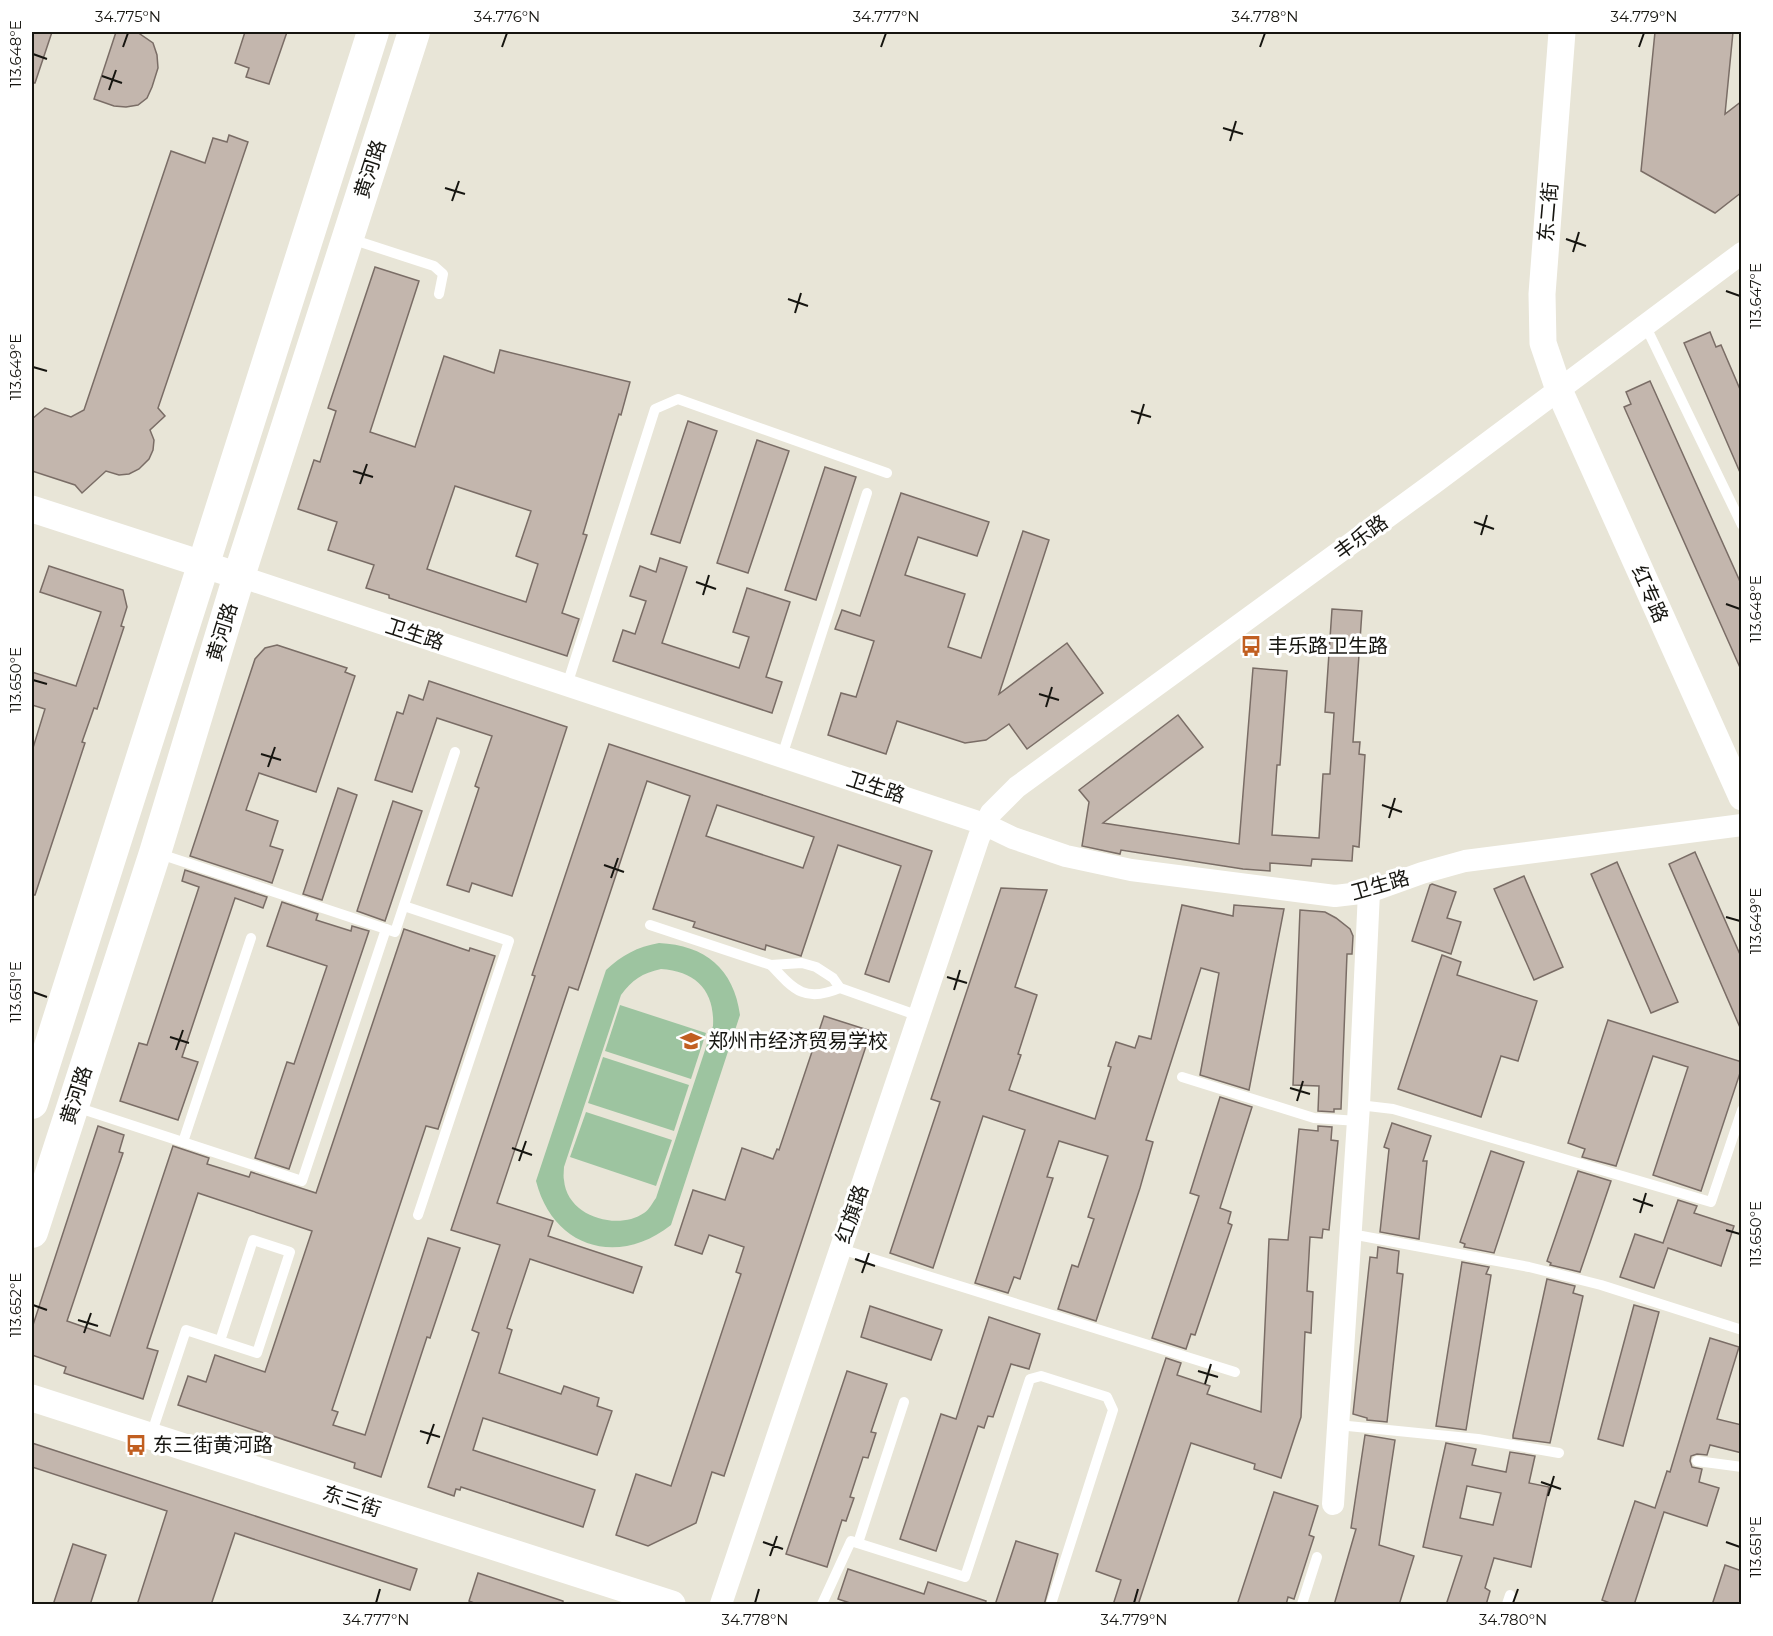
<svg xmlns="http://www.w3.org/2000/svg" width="1773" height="1636" font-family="Montserrat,'Noto Sans SC',sans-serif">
  <rect width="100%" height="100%" fill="#e8e5d7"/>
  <g fill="#9dc4a0" fill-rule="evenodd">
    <path d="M659,943C705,945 734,969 740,1015L671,1225C618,1267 553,1248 536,1181L606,970C622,955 637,947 659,943ZM661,969C696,971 715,991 713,1026L656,1198C652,1203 650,1209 644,1213C618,1231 567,1217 564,1180C563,1176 564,1171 564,1167L621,995C632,980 642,973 661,969Z"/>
    <polygon points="620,1005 706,1033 691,1079 605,1051"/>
    <polygon points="603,1057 689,1085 674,1131 588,1103"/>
    <polygon points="586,1112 672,1140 656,1186 570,1157"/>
  </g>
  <g fill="#c3b6ad" stroke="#7a6d66" stroke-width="1.5" fill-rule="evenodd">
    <polygon points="32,32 52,32 35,83 32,83"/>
    <polygon points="116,32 137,32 153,43 157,55 158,68 152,87 147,98 138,105 126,107 114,106 94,99"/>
    <polygon points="245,32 287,32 269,84 246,77 249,68 235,63"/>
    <polygon points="1655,32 1733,32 1725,114 1742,101 1742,192 1715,213 1641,171"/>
    <polygon points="229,135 248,142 158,408 165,416 150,430 154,440 153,450 149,459 139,469 129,474 119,475 106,471 82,493 75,485 32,471 32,419 45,408 71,417 84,410 171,151 205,163 213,138 227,142"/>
    <path d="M375,267L419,281L370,432L415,447L444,356L494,373L500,350L630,382L621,415L619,414L583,534L587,535L562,613L579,619L567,656L389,598V595L366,588L374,565L328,550L337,522L298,509L314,460L320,462L336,411L328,408ZM455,486L531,511L516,556L538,564L526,602L427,569Z"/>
    <polygon points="1710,332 1716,347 1721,345 1742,394 1742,477 1684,343"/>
    <polygon points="1650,381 1742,586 1742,672 1624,407 1631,404 1626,392"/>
    <polygon points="688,421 717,431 680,543 651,534"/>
    <polygon points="757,440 789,451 748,573 717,563"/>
    <polygon points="825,467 856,477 816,600 785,590"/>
    <polygon points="901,493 989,522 977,556 918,537 905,575 965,594 948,647 981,658 1023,531 1049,540 999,694 1067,643 1103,693 1027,749 1009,724 986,740 965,743 897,721 886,754 828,735 841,693 856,697 874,641 835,629 842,610 860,616"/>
    <polygon points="660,558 687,567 662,643 739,668 749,637 733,632 747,588 790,602 766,677 782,682 772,713 613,661 623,630 635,634 646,601 630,596 640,566 656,572"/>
    <polygon points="49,566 123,590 127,607 121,626 124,627 97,709 94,708 82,742 85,743 35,895 32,895 32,751 45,709 32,705 32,672 76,686 101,612 40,592"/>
    <polygon points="1332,609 1362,611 1353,742 1360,742 1359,754 1365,755 1359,847 1353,846 1352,861 1312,859 1311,866 1270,863 1270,871 1243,869 1121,850 1120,854 1082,846 1089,802 1079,790 1178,715 1203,747 1103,823 1239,844 1253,668 1287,671 1280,765 1277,765 1272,835 1319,838 1323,774 1330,774 1334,713 1325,712"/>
    <polygon points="277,645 347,668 345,672 355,676 316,792 259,773 246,810 278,821 270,846 283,850 272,883 190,856 255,659 265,648"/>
    <polygon points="429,681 567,727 512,896 472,883 469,892 447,885 479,788 475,786 492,736 437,718 412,792 375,780 397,712 403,714 409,695 423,700"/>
    <path d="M609,744L932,851L889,982L865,974L901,866L838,845L801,956L766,945L765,950L693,927L695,922L653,909L690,796L647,781L578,990L569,987L497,1203L553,1221L548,1236L642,1267L633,1293L530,1259L507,1328L512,1330L499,1373L561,1394L564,1386L599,1398L597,1406L612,1411L597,1455L483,1418L473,1450L595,1490L583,1527L461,1487L460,1490L456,1489L454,1496L428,1487L479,1333L472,1330L500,1245L451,1230L535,976L532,975ZM717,805L814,837L803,868L706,836Z"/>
    <polygon points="338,788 357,795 322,900 303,894"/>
    <polygon points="393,801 422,811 385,921 357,911"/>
    <polygon points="1695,852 1742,959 1742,1032 1669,864"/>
    <polygon points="1617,862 1678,1002 1651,1013 1591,874"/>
    <polygon points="185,870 267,897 263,908 235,898 182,1057 198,1062 178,1120 120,1101 139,1043 147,1045 199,887 182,881"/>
    <polygon points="1524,876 1563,967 1534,980 1494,889"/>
    <polygon points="1432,884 1456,892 1447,918 1461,922 1451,954 1412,941 1430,885"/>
    <polygon points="1001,888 1047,890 1015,987 1037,995 1018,1054 1021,1055 1009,1090 1095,1119 1111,1067 1108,1066 1116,1042 1135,1048 1139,1036 1151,1039 1182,905 1233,916 1234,905 1284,909 1249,1090 1200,1075 1219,973 1201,968 1146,1140 1153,1142 1140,1188 1096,1321 1058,1309 1072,1265 1078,1267 1094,1219 1088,1217 1108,1156 1059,1141 1047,1177 1053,1178 1020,1279 1014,1277 1008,1293 975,1283 1025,1130 983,1116 933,1268 890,1253 940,1102 931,1099"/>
    <polygon points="282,902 318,914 316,920 351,931 352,926 369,931 289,1169 255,1158 287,1062 294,1064 327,966 267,946"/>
    <polygon points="1300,910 1325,912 1336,918 1350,929 1353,936 1352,954 1347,954 1341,1109 1334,1109 1334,1112 1318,1111 1319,1086 1293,1085"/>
    <polygon points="404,929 469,951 470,948 495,956 438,1129 426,1126 332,1410 338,1412 333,1425 365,1435 428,1238 460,1248 430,1338 427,1337 381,1477 354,1468 355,1463 178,1405 188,1376 206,1382 215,1355 265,1372 312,1231 198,1193 147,1348 158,1351 143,1399 64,1373 66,1367 32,1355 32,1328 98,1126 124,1135 119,1152 123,1153 67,1321 110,1336 173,1146 209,1158 207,1164 249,1177 251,1172 316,1193"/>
    <polygon points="1442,955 1461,962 1457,975 1537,1001 1518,1061 1501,1056 1481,1117 1398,1089"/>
    <polygon points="824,1016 871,1031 724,1476 712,1472 696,1523 648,1546 616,1535 636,1474 671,1486 741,1274 736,1272 744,1247 709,1235 702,1254 675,1245 693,1190 725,1200 742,1148 773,1159 777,1149 779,1150"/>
    <polygon points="1608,1020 1742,1062 1742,1067 1701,1191 1653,1175 1688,1067 1653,1056 1616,1166 1582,1157 1585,1149 1568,1143"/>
    <polygon points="1220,1097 1252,1107 1220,1208 1231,1212 1228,1223 1232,1225 1195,1335 1191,1334 1186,1349 1152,1338 1199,1196 1190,1193"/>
    <polygon points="1392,1123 1431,1136 1423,1161 1427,1161 1419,1239 1380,1232 1389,1149 1384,1147"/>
    <polygon points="1318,1126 1332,1127 1331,1140 1338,1141 1329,1230 1323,1229 1322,1238 1310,1237 1307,1291 1313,1292 1311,1333 1305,1332 1301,1417 1281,1478 1254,1469 1255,1464 1191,1443 1138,1605 1113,1605 1121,1580 1096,1571 1166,1358 1181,1363 1177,1375 1210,1386 1207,1394 1261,1412 1269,1239 1288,1240 1299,1129 1318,1131"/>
    <polygon points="1491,1151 1524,1162 1494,1253 1464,1247 1465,1244 1460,1242"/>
    <polygon points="1578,1171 1611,1181 1580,1272 1550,1265 1551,1263 1547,1261"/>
    <polygon points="1678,1200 1697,1206 1694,1213 1734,1226 1721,1266 1668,1248 1654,1288 1620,1277 1635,1234 1663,1243"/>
    <polygon points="1378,1247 1399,1251 1397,1273 1403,1274 1387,1422 1367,1420 1367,1418 1353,1414 1370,1257 1377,1258"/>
    <polygon points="1462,1262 1489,1267 1486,1274 1491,1275 1466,1430 1436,1426"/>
    <polygon points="1547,1279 1575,1286 1573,1293 1583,1296 1550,1443 1513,1438 1513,1435"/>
    <polygon points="1634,1305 1659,1312 1623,1446 1598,1439"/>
    <polygon points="870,1306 942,1330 931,1360 861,1337"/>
    <polygon points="989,1317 1040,1334 1029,1369 1011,1364 993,1417 988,1416 984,1428 978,1426 936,1551 900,1539 941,1414 956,1419"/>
    <polygon points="1710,1338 1739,1347 1717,1419 1742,1425 1742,1453 1710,1445 1707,1455 1697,1454 1691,1456 1690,1461 1692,1467 1702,1469 1699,1482 1719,1488 1707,1526 1664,1512 1634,1605 1615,1605 1602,1600 1635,1501 1655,1508 1667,1471 1670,1472"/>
    <polygon points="847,1371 887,1384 871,1432 876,1433 868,1458 863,1457 850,1497 854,1498 846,1521 842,1520 827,1567 786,1554"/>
    <polygon points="1365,1435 1395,1440 1379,1545 1414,1556 1399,1605 1334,1605 1356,1529 1351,1528"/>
    <polygon points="32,1443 417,1569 410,1590 235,1533 211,1605 137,1605 167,1511 32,1467"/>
    <path d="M1446,1443L1476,1449L1472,1465L1506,1472L1510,1452L1535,1456L1529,1483L1549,1487L1531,1567L1494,1558L1485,1588L1490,1591L1486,1605H1446L1462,1556L1423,1547ZM1467,1486L1501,1493L1493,1525L1460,1518Z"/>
    <polygon points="1274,1492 1318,1506 1309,1535 1314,1537 1294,1599 1288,1597 1286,1605 1237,1605"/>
    <polygon points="1016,1541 1058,1554 1044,1605 995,1605"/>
    <polygon points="73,1544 106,1555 90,1605 53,1605"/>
    <polygon points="1725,1565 1742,1571 1742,1605 1712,1605"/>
    <polygon points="848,1569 924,1594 928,1582 986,1601 985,1605 856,1605 838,1599"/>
    <polygon points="478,1573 563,1601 563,1605 479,1605 469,1601"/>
  </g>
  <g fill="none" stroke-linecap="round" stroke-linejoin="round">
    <g stroke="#fff" stroke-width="10">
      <polyline points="351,239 434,266 443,274 439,294"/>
      <polyline points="1645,325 1742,525"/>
      <polyline points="567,685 655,409 678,399 887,473"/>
      <polyline points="782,756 867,493"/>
      <polyline points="157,853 395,932 455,752"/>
      <polyline points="404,906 509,941 418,1215"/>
      <polyline points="650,925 771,965 802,963 816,967 833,978 840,988 919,1016"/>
      <path d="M771,965C794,990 805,1003 840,988"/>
      <polyline points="1182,1077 1314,1118 1358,1121"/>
      <polyline points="1359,1105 1393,1109 1711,1202 1742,1110"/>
      <polyline points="76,1107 302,1181 386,929"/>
      <polyline points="183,1142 251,938"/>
      <polyline points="1351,1234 1529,1267 1601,1285 1742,1330"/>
      <polyline points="841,1249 1235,1372"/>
      <polyline points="1338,1425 1478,1439 1559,1453"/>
      <polyline points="151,1435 186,1330 220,1341 253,1240 290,1252 257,1353 220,1341"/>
      <polyline points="1697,1461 1742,1467"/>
      <polyline points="858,1543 904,1402"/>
      <polyline points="822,1604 851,1541 965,1577 1030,1379 1041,1376 1107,1397 1113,1410 1051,1604"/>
      <polyline points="1302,1604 1317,1557"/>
      <polyline points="1507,1604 1510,1595"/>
    </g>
    <g stroke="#fff" stroke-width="22">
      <polyline points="239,576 984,824 1013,838 1066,856 1131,870 1335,896 1369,892 1422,873 1465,861 1742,825"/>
      <polyline points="1333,1504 1359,1105 1369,892"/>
      <polyline points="721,1604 979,837 991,813 1017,787 1434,483 1742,253"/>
    </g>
    <g stroke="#fff" stroke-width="27">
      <polyline points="1562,32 1542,294 1543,343 1559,390 1742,797"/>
      <polyline points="32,509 239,576"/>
      <polyline points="32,1398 672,1604"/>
    </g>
    <g stroke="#fff" stroke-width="32">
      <polyline points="32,1103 373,32"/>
      <polyline points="32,1232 155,853 239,576 414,32"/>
    </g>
  </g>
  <path fill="none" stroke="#161510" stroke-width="2" d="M123,47L128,33M502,47L507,33M881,47L886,33M1260,47L1265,33M1639,47L1644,33M33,54L47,59M102,76L122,83M109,90L116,70M1223,128L1243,134M1230,141L1236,121M445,188L465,194M452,201L459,181M1566,239L1586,246M1573,252L1579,232M1726,291L1740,296M788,299L808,306M795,313L801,293M33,367L47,371M1131,411L1151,417M1138,424L1144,404M353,471L373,477M360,484L367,464M1474,522L1494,529M1481,535L1487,515M696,582L716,589M703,595L709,575M1726,604L1740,609M33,680L47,684M1039,694L1059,700M1046,707L1052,687M261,754L281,760M268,767L275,747M1382,805L1402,812M1389,818L1395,798M604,865L624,872M611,878L618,858M1726,917L1740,921M947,977L967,983M954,990L960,970M33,992L47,997M170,1037L189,1043M176,1050L183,1030M1290,1088L1310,1094M1297,1101L1303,1081M512,1148L532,1155M519,1161L526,1141M1633,1199L1653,1206M1640,1213L1646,1193M1726,1230L1740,1234M855,1259L875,1266M862,1273L869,1253M33,1305L47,1310M78,1320L98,1326M84,1333L91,1313M1198,1371L1218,1377M1205,1384L1211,1364M420,1431L440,1437M427,1444L434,1424M1541,1482L1561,1489M1548,1496L1554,1476M763,1542L783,1549M1726,1542L1740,1547M770,1556L777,1536M376,1603L380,1589M755,1603L759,1589M1134,1603L1138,1589M1513,1603L1518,1589"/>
  <defs>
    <symbol id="bus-bare" viewBox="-9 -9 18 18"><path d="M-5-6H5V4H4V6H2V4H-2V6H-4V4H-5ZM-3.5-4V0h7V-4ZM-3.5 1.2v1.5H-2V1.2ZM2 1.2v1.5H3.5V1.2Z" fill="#c15f21" stroke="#fff" stroke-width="2.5" paint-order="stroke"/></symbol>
    <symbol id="school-bare" viewBox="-9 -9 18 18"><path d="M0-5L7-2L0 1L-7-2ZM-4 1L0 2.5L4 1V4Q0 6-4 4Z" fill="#c15f21" stroke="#fff" stroke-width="2.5" paint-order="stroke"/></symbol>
  </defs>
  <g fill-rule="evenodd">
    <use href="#bus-bare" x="1236" y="631" width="30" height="30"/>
    <use href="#school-bare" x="676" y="1026" width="30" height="30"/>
    <use href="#bus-bare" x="121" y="1430" width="30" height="30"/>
  </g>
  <g text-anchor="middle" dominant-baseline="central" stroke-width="6" stroke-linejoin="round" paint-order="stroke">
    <g font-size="20" fill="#161510" stroke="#fff">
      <text transform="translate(370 169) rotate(-72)">黄河路</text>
      <text transform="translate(1548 212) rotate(-85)">东二街</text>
      <text transform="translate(1361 537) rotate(-36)">丰乐路</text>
      <text transform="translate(1650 594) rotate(66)">红专路</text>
      <text transform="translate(222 632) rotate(-73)">黄河路</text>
      <text transform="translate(415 634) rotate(18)">卫生路</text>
      <text transform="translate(876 787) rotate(18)">卫生路</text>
      <text transform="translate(1380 885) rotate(-16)">卫生路</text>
      <text transform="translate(76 1095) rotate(-72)">黄河路</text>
      <text transform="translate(852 1214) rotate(-71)">红旗路</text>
      <text transform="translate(352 1501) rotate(18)">东三街</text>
    </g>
    <g font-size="20" fill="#161510" stroke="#fff" text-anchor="start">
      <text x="1268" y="646">丰乐路卫生路</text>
      <text x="708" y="1041">郑州市经济贸易学校</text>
      <text x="153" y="1445">东三街黄河路</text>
    </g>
  </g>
  <rect width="1773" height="1636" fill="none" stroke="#ffffff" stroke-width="66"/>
  <rect x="33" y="33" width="1707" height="1570" fill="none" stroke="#161510" stroke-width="2"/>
  <g font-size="15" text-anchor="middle" fill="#161510">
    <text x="128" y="22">34.775°N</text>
    <text x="507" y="22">34.776°N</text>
    <text x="886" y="22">34.777°N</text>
    <text x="1265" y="22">34.778°N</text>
    <text x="1644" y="22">34.779°N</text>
    <text transform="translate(16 54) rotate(-90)" y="5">113.648°E</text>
    <text transform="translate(1756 296) rotate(-90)" y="5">113.647°E</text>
    <text transform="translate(16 367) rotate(-90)" y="5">113.649°E</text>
    <text transform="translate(1756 609) rotate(-90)" y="5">113.648°E</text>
    <text transform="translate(16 680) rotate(-90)" y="5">113.650°E</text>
    <text transform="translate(1756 921) rotate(-90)" y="5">113.649°E</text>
    <text transform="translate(16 992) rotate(-90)" y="5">113.651°E</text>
    <text transform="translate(1756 1234) rotate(-90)" y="5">113.650°E</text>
    <text transform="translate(16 1305) rotate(-90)" y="5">113.652°E</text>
    <text transform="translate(1756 1547) rotate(-90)" y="5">113.651°E</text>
    <text x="376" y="1625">34.777°N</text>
    <text x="755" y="1625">34.778°N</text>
    <text x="1134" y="1625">34.779°N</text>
    <text x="1513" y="1625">34.780°N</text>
  </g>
</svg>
